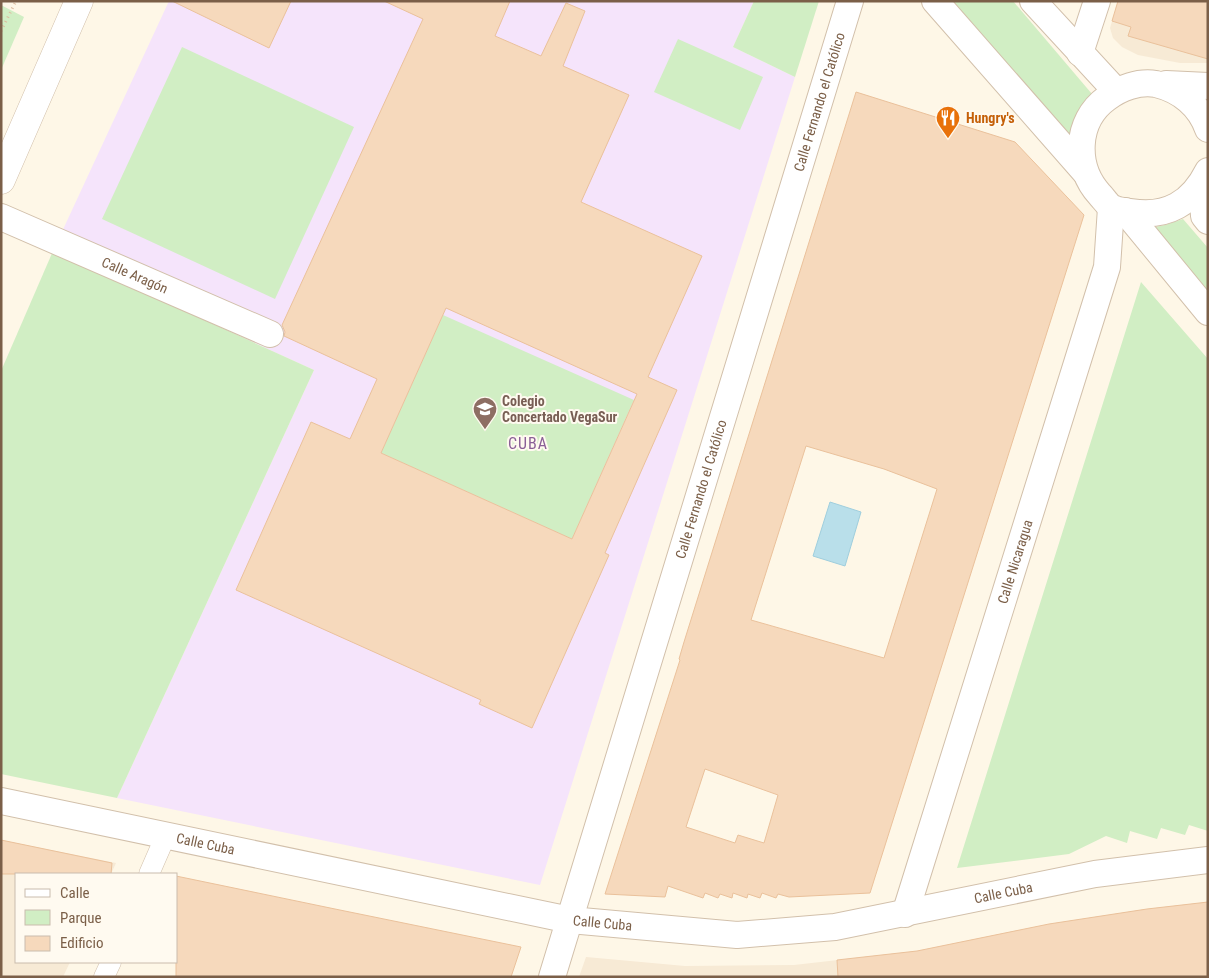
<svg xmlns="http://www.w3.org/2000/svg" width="1209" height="978" font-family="'Roboto Condensed',sans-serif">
  <rect width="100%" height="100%" fill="#fef7e7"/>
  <g fill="#f7ead5">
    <polygon points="1118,1 1208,1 1208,63 1180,63 1138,55 1122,47 1113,38 1110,28"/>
    <polygon points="1,840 116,863 111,874 16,874 16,962 70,962 63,977 1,977"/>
    <polygon points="1208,902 1208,977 579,977 586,957 685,966 794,965 917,951 1049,924 1147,909"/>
  </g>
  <polygon fill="#f5e4fb" points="169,1 754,1 733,47 795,77 540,885 117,798 314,370 53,251"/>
  <g fill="#d1eec4">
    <polygon points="754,1 819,1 795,77 733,47"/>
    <polygon points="952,1 1013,1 1092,94 1070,141"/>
    <polygon points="1,5 24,17 1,70"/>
    <polygon points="678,39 763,77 740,130 654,92"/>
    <polygon points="182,47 354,127 275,299 102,219"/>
    <polygon points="1183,219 1208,248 1208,292 1155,227 1165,225"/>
    <polygon points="53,251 314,370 117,798 1,774 1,371"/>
    <polygon points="1141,282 1208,359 1208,831 1189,825 1185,835 1161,828 1157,839 1130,831 1127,843 1106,836 1069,854 957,868"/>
    <polygon points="443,315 634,400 572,539 381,453"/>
  </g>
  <polygon fill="#b9dfea" stroke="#9fcedd" points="830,502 861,512 845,566 813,556"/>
  <g fill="#f6d9bc" stroke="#eac19b" fill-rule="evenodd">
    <polygon points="172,1 291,1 269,48"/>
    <path d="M384,1H510L495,36L541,56L566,3L585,11L563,66L629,95L581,202L702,256L648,377L677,390L605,553L609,555L532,728L479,704L481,700L236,590L311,422L350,439L377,379L284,336L285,332L282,325L423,19ZM446,308L637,394L572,539L381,453Z"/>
    <polygon points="1118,1 1208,1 1208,59 1128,36 1131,27 1112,21"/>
    <path d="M856,92L1015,142L1084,215L870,893L789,897L778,894L776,898L762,893L760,898L748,894L747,898L733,893L732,898L720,894L718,898L705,893L703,898L668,886L665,897L605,894L680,660L679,659L684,642ZM806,446L884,469L937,489L884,658L751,620ZM705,769L778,795L764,843L738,835L735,843L686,827Z"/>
    <polygon points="1,840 112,863 111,874 1,874"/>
    <polygon points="176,876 335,909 521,947 511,977 176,977"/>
    <polygon points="1208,902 1208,977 838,977 837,960 917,951 1049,924 1147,909"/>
  </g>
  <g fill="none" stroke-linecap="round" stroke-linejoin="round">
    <defs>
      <g id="pedestrian">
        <polyline points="149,874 166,835"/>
        <polyline points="104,977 111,962"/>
      </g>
      <g id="minor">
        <polyline points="935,1 1085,172"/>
        <polyline points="1033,1 1116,91"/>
        <polyline points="1080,53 1097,1"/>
        <polyline points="1166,84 1208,86"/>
        <path d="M1208,129C1200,106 1181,90 1156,84C1139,81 1120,88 1107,98C1075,121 1074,167 1100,195C1104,199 1108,206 1113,208C1118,211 1125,211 1131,212C1167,218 1192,203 1208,171"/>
        <polyline points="1202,183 1204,216 1208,221"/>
        <polyline points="1125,211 1208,312"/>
        <path id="s1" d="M1,217L270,334"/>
        <path id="s2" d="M1,801L570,920L737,935L835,927L1095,874L1208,860"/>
        <path id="s3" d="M905,914L1107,267L1111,208"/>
        <path id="s4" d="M552,977L850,1"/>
      </g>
      <polyline id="tertiary" points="1,180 79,1"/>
    </defs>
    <use href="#pedestrian" stroke="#d2c0ab" stroke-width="21"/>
    <use href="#minor" stroke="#d2c0ab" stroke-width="28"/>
    <use href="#tertiary" stroke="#d2c0ab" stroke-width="29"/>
    <polyline stroke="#dcbc9f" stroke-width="3" stroke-dasharray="1 4" stroke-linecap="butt" points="1,31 16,1"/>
    <use href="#pedestrian" stroke="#fff" stroke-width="20"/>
    <use href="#minor" stroke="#fff" stroke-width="26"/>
    <use href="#tertiary" stroke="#fff" stroke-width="28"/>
  </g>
  <defs>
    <symbol id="restaurant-pin" viewBox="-11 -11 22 30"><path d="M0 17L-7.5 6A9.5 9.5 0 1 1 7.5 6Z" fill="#e8710a" stroke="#fffaf0"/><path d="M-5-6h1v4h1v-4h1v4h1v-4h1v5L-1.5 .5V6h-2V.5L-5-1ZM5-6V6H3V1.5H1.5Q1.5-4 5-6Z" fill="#fff"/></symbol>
    <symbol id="school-pin" viewBox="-11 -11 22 30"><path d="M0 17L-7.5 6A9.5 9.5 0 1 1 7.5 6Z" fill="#8d6e63" stroke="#fffaf0"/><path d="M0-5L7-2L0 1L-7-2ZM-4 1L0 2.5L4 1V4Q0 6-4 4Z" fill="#fff"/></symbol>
  </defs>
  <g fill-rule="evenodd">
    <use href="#restaurant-pin" x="934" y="104" width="28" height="38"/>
    <use href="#school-pin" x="471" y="395" width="28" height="38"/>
  </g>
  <g text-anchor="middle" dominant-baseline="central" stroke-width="4" stroke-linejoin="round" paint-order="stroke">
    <g font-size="14" fill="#7b5f48" stroke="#fffaf0">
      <text stroke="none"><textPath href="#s4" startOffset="915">Calle Fernando el Católico</textPath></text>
      <text stroke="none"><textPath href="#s1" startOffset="146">Calle Aragón</textPath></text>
      <text stroke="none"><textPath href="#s4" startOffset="510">Calle Fernando el Católico</textPath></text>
      <text stroke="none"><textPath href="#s3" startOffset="369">Calle Nicaragua</textPath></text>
      <text stroke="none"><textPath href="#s2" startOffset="209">Calle Cuba</textPath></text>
      <text stroke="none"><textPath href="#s2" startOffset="1019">Calle Cuba</textPath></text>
      <text stroke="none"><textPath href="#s2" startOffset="614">Calle Cuba</textPath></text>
    </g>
    <g font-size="14" font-weight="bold" fill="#c56008" stroke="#fffaf0" text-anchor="start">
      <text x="966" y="118">Hungry's</text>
    </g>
    <g font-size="14" font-weight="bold" fill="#785e54" stroke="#fffaf0" text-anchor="start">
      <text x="502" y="401">Colegio<tspan x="502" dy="16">Concertado VegaSur</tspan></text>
    </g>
    <g font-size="16" letter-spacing="1" fill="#8a6097" stroke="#fffaf0">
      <text x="528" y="443">CUBA</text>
    </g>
  </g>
  <rect width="1209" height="978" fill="none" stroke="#7b5f48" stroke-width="5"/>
  <rect x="15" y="873" width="162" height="90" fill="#fffaf0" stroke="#cabcad"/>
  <rect x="25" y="889" width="25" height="8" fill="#ffffff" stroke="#cabcad"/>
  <text x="60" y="898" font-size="15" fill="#7b5f48">Calle</text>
  <rect x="25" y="910" width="25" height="15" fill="#d1eec4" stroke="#cabcad"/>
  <text x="60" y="923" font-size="15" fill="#7b5f48">Parque</text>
  <rect x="25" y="936" width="25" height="15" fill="#f6d9bc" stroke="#cabcad"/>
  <text x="60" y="948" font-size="15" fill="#7b5f48">Edificio</text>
</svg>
